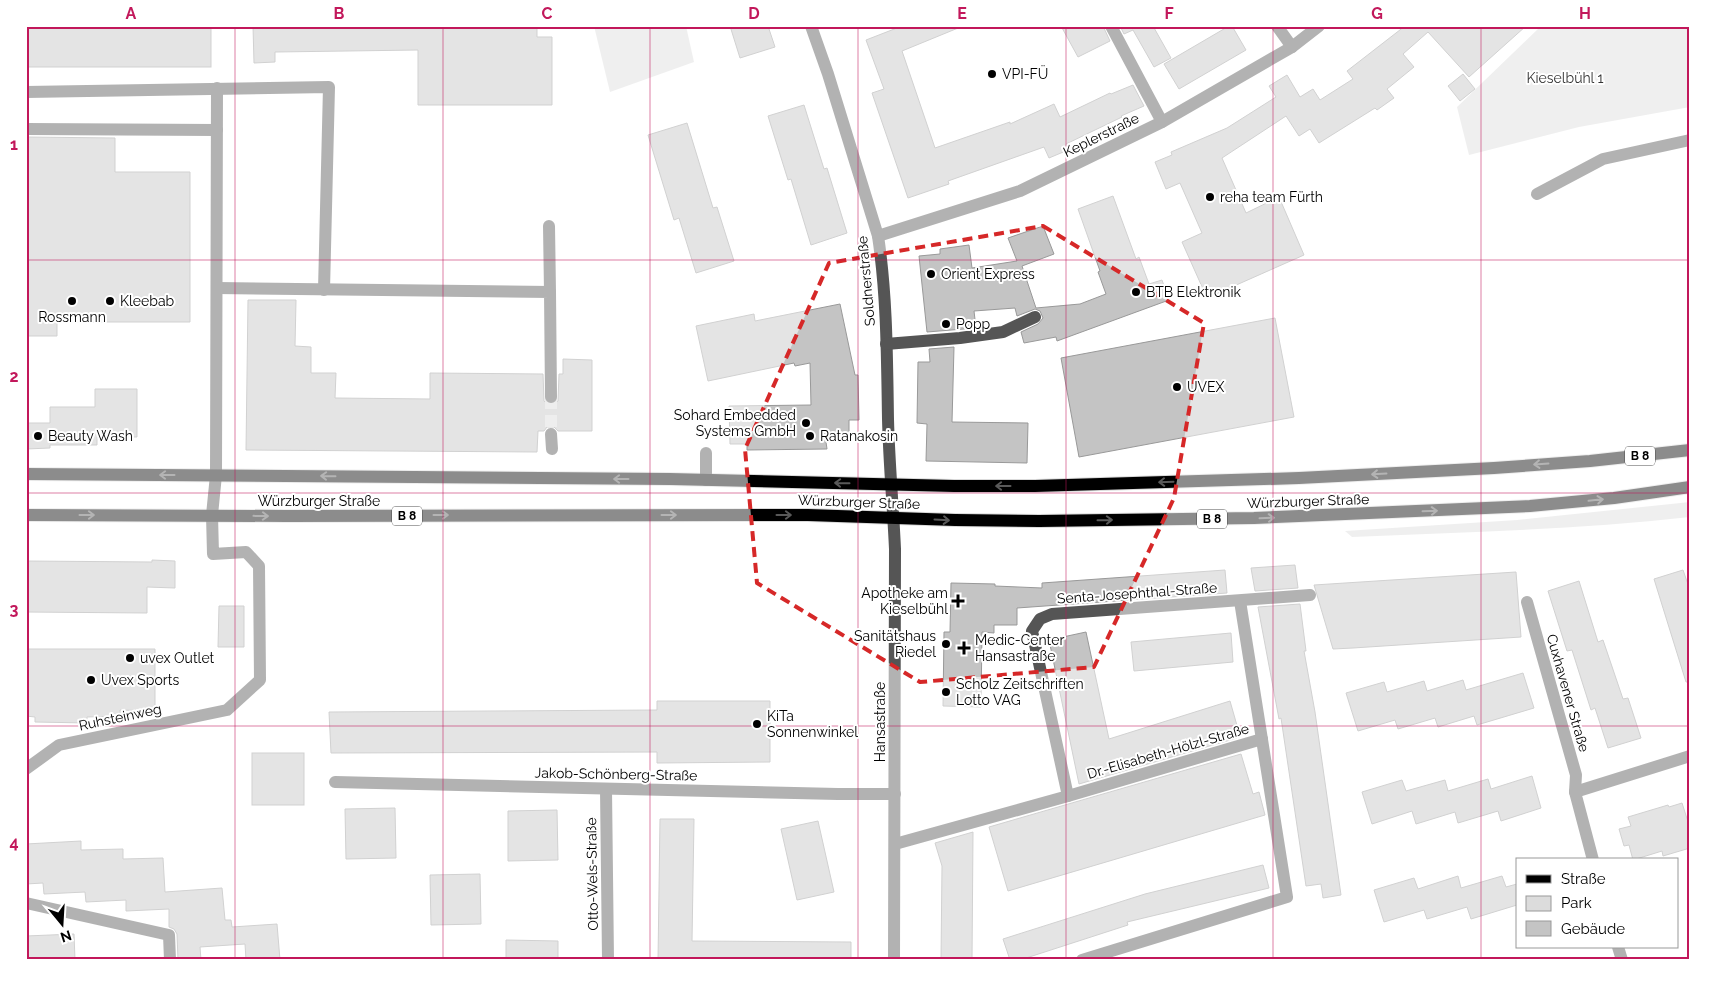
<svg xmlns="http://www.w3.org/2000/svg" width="1716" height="986" font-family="Raleway,sans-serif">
  <rect width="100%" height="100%" fill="#fff"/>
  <g fill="#dcdcdc">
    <polygon points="594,26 686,26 694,62 610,92"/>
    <polygon points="1541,26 1690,26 1690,107 1579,127 1469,155 1457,107"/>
    <path d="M1690,502V517C1578,530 1465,532 1352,537L1345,531L1517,520Z"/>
  </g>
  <g fill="#c4c4c4" stroke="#999">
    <rect x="26" y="26" width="185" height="41"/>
    <polygon points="253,26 537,26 537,37 552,37 552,105 418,105 418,50 275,52 275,62 254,63"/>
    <polygon points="730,26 768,26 775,47 740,58"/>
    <polygon points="902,26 963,26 902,51 935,148 1010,122 1010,124 1054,104 1060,117 1110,93 1111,94 1133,85 1144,106 1121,116 1122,117 1066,144 1068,150 1049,158 1044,147 948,181 949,184 908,198 872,93 884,89 866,40"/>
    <polygon points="1061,26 1103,26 1110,41 1078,57"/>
    <polygon points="1120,26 1153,26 1171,58 1154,67 1133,30 1124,34"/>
    <polygon points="1229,26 1232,26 1246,50 1179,89 1164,64"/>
    <polygon points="1405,26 1526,26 1469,77 1428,32 1403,54 1414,67 1387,89 1394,98 1377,110 1375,108 1319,143 1310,129 1299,136 1286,116 1222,158 1246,213 1279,197 1304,255 1207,298 1182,242 1202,233 1180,183 1166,189 1155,162 1172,155 1171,152 1227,128 1276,97 1269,86 1287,75 1300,97 1313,89 1320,100 1353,79 1347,71"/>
    <polygon points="1463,74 1475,89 1460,101 1448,86"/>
    <polygon points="804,105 824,169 827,168 847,233 811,245 791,179 788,180 768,116"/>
    <polygon points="687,123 713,208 717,207 734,261 696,273 679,218 674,220 648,135"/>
    <polygon points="26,137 115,138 115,172 190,172 190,322 57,322 57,336 26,336"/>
    <polygon points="1113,196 1136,259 1139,257 1149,284 1162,280 1169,300 1057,341 1056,337 1024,343 1021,332 1038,324 1043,318 1040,311 1035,309 1017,316 1015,308 974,311 976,328 927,332 919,256 940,254 940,249 969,245 972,268 1017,261 1008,238 1043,226 1054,254 1022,266 1036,308 1080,304 1106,294 1098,272 1100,271 1078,209"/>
    <polygon points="248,300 296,300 295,346 311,347 311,373 336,373 335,398 430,399 430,373 543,374 544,401 547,404 552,405 558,401 559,374 563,374 563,359 592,360 592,431 558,431 554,427 547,427 544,431 538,431 537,452 246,450"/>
    <polygon points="840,304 855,375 858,375 859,420 849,420 849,441 826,442 827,449 747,450 747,444 730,444 729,406 811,405 810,363 795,366 794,363 708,381 696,326 754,314 755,321"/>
    <polygon points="1275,318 1294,417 1079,457 1061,358"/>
    <polygon points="954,347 952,422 1028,423 1027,463 926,461 927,424 917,423 918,362 930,362 929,349"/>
    <polygon points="95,389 137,389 137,437 97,437 97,445 50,445 50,448 26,449 26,423 50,423 50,407 95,407"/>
    <polygon points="152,560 175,561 175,588 147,587 147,613 26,612 26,561 152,562"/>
    <polygon points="1295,565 1298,588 1255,591 1251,568"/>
    <polygon points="1225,570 1227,593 1017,608 1017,625 994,625 994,633 982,632 981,707 943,706 944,632 950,632 951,583 995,584 995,586 1042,588 1042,583"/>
    <polygon points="1683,570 1690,590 1690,682 1686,682 1654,579"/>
    <polygon points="1516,572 1521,637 1353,648 1333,649 1314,585"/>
    <polygon points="1579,581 1598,642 1603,640 1623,699 1628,698 1641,738 1608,748 1595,708 1591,710 1572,650 1567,651 1548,591"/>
    <polygon points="1300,604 1306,651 1304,651 1315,712 1341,895 1323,898 1321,884 1306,886 1281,718 1279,719 1258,607"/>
    <polygon points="219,606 244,606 244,647 218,647"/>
    <polygon points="1086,632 1109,739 1230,701 1238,729 1235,730 1237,738 1079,784 1049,640"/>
    <polygon points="1231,633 1233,662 1134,671 1131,642"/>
    <polygon points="26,649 155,649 155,711 120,710 120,716 87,717 87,723 35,722 35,717 26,716"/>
    <polygon points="1523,673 1534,708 1477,725 1474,716 1438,727 1435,718 1398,729 1395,720 1358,731 1346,693 1384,682 1387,692 1424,681 1427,691 1463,680 1466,690"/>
    <polygon points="657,701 770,701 770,762 657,763 657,752 331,753 329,712 657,710"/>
    <rect x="252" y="753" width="52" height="52"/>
    <polygon points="1241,754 1253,794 1259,792 1265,815 1008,891 989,827"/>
    <polygon points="1532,776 1541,808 1501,821 1498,811 1458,823 1455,812 1416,824 1412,811 1372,824 1362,792 1402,780 1406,791 1445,780 1448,791 1488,779 1491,789"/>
    <polygon points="1682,803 1690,828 1690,848 1663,856 1662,851 1633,860 1629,845 1624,846 1619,829 1631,826 1628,817 1668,805 1669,807"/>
    <polygon points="395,808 396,858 346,859 345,809"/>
    <polygon points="557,810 558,860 508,861 508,811"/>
    <polygon points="660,819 694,819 692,941 851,942 851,960 658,960"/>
    <polygon points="818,821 834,892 797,900 781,829"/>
    <polygon points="973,832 972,960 941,960 942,866 935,843"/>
    <polygon points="81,841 81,850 123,849 123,859 163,858 165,892 222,888 225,920 231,920 232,927 277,924 280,960 246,960 245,944 200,947 201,960 178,960 177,934 174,929 169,927 169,909 126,911 126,900 86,902 85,892 44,894 43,883 26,884 26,844"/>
    <polygon points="1263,865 1269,888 1127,922 1128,925 1020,960 1010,960 1003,939 1145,894"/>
    <polygon points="480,874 481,924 431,925 430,875"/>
    <polygon points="1458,876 1461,888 1502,876 1506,887 1517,884 1517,905 1471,919 1467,907 1427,919 1424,910 1384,922 1374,890 1414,878 1418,889"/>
    <polygon points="74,934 75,960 26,960 26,936"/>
    <polygon points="506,940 558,941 558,960 506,960"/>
  </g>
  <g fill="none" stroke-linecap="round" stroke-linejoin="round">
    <polyline stroke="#d9d9d9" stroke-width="12" stroke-dasharray="12 6" stroke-linecap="butt" points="551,397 551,434"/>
    <defs>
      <g id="major">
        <polyline points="26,474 670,479 954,486 1035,486 1299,478 1494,468 1590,461 1690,450"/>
        <polyline points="26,515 287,516 808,515 955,520 1039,521 1254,518 1530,506 1614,498 1690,487"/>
      </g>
    </defs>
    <use href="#major" stroke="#dbdbdb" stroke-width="14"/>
    <g stroke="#555" stroke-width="12">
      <path d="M811,26L828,74L878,236C887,296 887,358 888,419C889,462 893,505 895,549L894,960"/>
      <polyline points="1111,26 1162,122"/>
      <polyline points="1277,26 1292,47"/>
      <polyline points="26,92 329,87 324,290"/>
      <polyline points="26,129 217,130"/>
      <polyline points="1537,194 1603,159 1690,140"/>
      <polyline points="549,226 550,292"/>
      <polyline points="878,236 1020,191 1162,122 1292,47 1319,26"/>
      <polyline points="217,288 550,292 551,397"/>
      <polyline points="886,344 960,338 1003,332 1035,317"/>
      <polyline points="551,434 552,449"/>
      <polyline points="706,480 706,453"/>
      <polyline points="1527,602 1576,775 1575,792"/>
      <polyline points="26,769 59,745 227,710 260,680 259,566 246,552 213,554 212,515 216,475 217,88"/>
      <polyline points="335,782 838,794 895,794"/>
      <polyline points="606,789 608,960"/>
      <polyline points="1068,796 1032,631 1040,619 1052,614 1310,595"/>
      <polyline points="895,844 1068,796 1262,739"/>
      <polyline points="1593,860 1575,792 1690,756"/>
      <polyline points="26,903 169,935 170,960"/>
      <polyline points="1618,947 1622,960"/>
      <polyline points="1082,960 1287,897 1240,601"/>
    </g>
    <use href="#major" stroke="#000" stroke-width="12"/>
  </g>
  <defs><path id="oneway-shaft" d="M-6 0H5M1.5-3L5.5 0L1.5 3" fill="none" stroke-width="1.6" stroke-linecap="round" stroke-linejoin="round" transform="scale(1.25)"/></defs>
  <g stroke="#595959">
    <use href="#oneway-shaft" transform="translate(1541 464) rotate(176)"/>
    <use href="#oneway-shaft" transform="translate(1379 474) rotate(177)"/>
    <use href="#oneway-shaft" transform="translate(167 475) rotate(-180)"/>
    <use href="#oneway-shaft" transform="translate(328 476) rotate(-179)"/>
    <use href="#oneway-shaft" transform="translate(621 479) rotate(-180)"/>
    <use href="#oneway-shaft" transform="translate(1166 482) rotate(178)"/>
    <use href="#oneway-shaft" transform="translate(842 483) rotate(-179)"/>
    <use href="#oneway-shaft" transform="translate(1003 486) rotate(180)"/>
    <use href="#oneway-shaft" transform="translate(1596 500) rotate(-6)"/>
    <use href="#oneway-shaft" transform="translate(1430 511) rotate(-2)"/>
    <use href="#oneway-shaft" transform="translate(87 515)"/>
    <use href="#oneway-shaft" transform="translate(441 515)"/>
    <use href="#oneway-shaft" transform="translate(669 515)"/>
    <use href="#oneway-shaft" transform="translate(784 515)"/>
    <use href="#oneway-shaft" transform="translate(261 516) rotate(1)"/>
    <use href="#oneway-shaft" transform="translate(1267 518) rotate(-2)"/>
    <use href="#oneway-shaft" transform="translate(942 520) rotate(3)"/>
    <use href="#oneway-shaft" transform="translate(1105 520) rotate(-1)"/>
  </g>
  <path d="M0 0H1716V986H0ZM1043,226L1204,323L1174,498L1094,667L920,682L757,583L745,449L829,263Z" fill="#fff" fill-opacity=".55" fill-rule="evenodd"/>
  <path fill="none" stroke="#d62828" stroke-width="4" stroke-dasharray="10 6" stroke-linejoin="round" d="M1043,226L1204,323L1174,498L1094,667L920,682L757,583L745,449L829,263Z"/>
  <path fill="none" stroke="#c2185b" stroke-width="1" stroke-opacity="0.55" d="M235,26V960M443,26V960M650,26V960M858,26V960M1066,26V960M1273,26V960M1481,26V960M26,260H1690M26,493H1690M26,726H1690"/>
  <g fill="#000" stroke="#fff" stroke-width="2">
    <circle cx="992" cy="74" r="5"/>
    <circle cx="1210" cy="197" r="5"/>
    <circle cx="931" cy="274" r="5"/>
    <circle cx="1136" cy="292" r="5"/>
    <circle cx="72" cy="301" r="5"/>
    <circle cx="110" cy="301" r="5"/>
    <circle cx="946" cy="324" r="5"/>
    <circle cx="1177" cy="387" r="5"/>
    <circle cx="806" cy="423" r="5"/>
    <circle cx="38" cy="436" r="5"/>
    <circle cx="810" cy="436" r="5"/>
    <path d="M955.5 593.5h5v5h5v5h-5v5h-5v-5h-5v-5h5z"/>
    <circle cx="946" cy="644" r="5"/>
    <path d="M961.5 640.5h5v5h5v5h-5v5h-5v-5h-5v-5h5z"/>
    <circle cx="130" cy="658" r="5"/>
    <circle cx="91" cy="680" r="5"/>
    <circle cx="946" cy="692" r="5"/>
    <circle cx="757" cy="724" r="5"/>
  </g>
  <g text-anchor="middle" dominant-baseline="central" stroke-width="4" stroke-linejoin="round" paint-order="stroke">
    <g fill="#fff" stroke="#4c4c4c" stroke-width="1">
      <rect x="1625" y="446.5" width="30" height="19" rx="4"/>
      <rect x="392" y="506.5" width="30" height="19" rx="4"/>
      <rect x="1197" y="509.5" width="30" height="19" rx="4"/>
    </g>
    <g font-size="12" font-weight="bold" fill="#000">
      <text x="1640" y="456">B 8</text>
      <text x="407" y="516">B 8</text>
      <text x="1212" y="519">B 8</text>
    </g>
    <g font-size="14" fill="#000" stroke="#fff" text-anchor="start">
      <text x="1002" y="74">VPI-FÜ</text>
      <text x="1220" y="197">reha team Fürth</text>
      <text x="941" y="274">Orient Express</text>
      <text x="1146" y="292">BTB Elektronik</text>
      <text x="120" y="301">Kleebab</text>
      <text x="72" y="317" text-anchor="middle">Rossmann</text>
      <text x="956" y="324">Popp</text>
      <text x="1187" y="387">UVEX</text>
      <text x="796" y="415" text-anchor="end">Sohard Embedded<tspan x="796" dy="16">Systems GmbH</tspan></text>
      <text x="48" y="436">Beauty Wash</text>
      <text x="820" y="436">Ratanakosin</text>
      <text x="948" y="593" text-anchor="end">Apotheke am<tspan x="948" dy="16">Kieselbühl</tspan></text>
      <text x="936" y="636" text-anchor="end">Sanitätshaus<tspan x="936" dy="16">Riedel</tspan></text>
      <text x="975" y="640">Medic-Center<tspan x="975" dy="16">Hansastraße</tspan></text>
      <text x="140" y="658">uvex Outlet</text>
      <text x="101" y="680">Uvex Sports</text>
      <text x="956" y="684">Scholz Zeitschriften<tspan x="956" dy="16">Lotto VAG</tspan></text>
      <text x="767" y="716">KiTa<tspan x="767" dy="16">Sonnenwinkel</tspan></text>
    </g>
    <g font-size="14" fill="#333" stroke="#fff">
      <text x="1565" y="78">Kieselbühl 1</text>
    </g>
    <g font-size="14" fill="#000" stroke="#fff">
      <text transform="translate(1101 135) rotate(-26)">Keplerstraße</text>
      <text transform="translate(866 281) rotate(-95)">Soldnerstraße</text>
      <text x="319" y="501">Würzburger Straße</text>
      <text transform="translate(1308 501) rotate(-2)">Würzburger Straße</text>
      <text transform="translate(859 502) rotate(2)">Würzburger Straße</text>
      <text transform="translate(1137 593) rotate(-4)">Senta-Josephthal-Straße</text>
      <text transform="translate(1568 693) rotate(74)">Cuxhavener Straße</text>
      <text transform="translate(120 717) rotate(-12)">Ruhsteinweg</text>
      <text transform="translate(880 722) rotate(-90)">Hansastraße</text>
      <text transform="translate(1168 751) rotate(-16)">Dr.-Elisabeth-Hölzl-Straße</text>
      <text transform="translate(616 774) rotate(1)">Jakob-Schönberg-Straße</text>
      <text transform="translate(592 874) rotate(-91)">Otto-Wels-Straße</text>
    </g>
  </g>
  <rect width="1716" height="986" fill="none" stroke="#ffffff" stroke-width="55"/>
  <rect x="1516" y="858" width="162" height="90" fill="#ffffff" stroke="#999999"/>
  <rect x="1526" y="875" width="25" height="8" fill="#000000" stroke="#999999"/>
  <text x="1561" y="884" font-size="15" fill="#000000">Straße</text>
  <rect x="1526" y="896" width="25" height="15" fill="#dcdcdc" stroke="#999999"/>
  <text x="1561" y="908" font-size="15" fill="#000000">Park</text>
  <rect x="1526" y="921" width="25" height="15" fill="#c4c4c4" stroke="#999999"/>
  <text x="1561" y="934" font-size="15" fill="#000000">Gebäude</text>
  <g transform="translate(62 924) rotate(162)" stroke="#ffffff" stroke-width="4" paint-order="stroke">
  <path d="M0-4L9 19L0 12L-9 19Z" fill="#000000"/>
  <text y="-8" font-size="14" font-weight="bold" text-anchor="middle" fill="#000000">N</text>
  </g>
  <rect x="28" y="28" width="1660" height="930" fill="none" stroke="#c2185b" stroke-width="2"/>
  <g font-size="16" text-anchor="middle" font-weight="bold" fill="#c2185b">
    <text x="131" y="19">A</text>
    <text x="339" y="19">B</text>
    <text x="547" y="19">C</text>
    <text x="754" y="19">D</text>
    <text x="962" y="19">E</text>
    <text x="1169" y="19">F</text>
    <text x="1377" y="19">G</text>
    <text x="1585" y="19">H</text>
    <text x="14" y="150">1</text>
    <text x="14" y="382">2</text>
    <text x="14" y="615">3</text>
    <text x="14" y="848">4</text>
  </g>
</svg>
